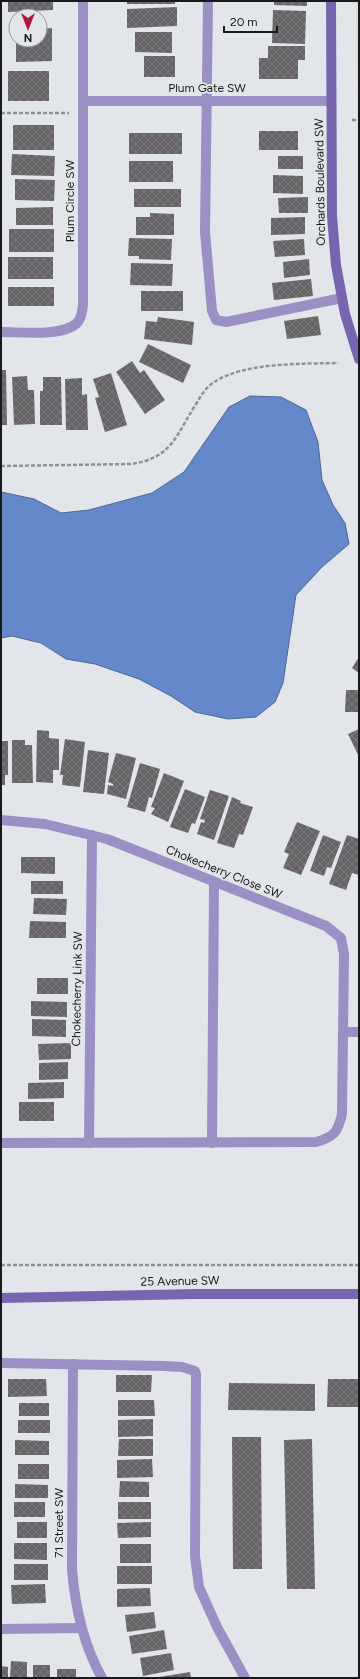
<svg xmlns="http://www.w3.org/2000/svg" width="360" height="1679" font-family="Figtree,sans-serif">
  <defs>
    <pattern id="building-cross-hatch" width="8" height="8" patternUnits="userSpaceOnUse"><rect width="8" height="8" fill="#676468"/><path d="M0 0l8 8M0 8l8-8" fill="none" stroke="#7c7a7d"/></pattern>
  </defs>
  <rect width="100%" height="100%" fill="#e2e6ea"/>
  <polygon fill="#ead8c8" points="356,1 359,1 359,196 357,120"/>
  <polygon fill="#6488c9" stroke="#4d6795" points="250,396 281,397 306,410 318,442 322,480 333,505 345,523 349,544 322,567 296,595 283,683 275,702 256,717 228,719 195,712 171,696 139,679 95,664 66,659 41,643 12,636 1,638 1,492 34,499 61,513 89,510 152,493 184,472 229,407"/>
  <g fill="url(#building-cross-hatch)">
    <polygon points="8,1 53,1 53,10 8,12"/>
    <rect x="127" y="1" width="48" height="3"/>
    <polygon points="274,1 307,1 307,6 274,5"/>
    <polygon points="177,7 177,26 127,28 127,9"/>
    <polygon points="273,10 306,11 305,44 272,43"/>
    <polygon points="52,28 52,61 16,62 16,40 40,40 40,29"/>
    <polygon points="135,32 172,32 172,53 135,52"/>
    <polygon points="268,46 305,46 305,60 298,60 298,79 259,79 259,58 268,58"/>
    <rect x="144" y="56" width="31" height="21"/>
    <rect x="8" y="71" width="41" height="30"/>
    <rect x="13" y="125" width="41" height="25"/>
    <rect x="259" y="131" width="39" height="19"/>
    <rect x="129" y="133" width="53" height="21"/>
    <polygon points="12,154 55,156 54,176 11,175"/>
    <rect x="278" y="156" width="25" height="13"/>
    <rect x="129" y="161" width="44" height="21"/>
    <polygon points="273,175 303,176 303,194 273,193"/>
    <polygon points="15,179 55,180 54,201 15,200"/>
    <rect x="134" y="189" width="47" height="18"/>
    <polygon points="308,197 308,213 279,213 278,198"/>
    <polygon points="53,207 53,225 16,225 16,208"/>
    <polygon points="150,213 174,214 174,235 136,235 136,217 150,217"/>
    <polygon points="305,217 305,234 271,235 271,218"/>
    <rect x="9" y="229" width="45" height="23"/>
    <polygon points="129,238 172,239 171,260 139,259 139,256 128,256"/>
    <polygon points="304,239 305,255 275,257 273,241"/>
    <rect x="8" y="257" width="45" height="22"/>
    <polygon points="309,259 310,275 284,278 283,262"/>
    <polygon points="131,263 173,264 172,286 130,285"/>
    <polygon points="311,279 313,296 274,300 272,283"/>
    <rect x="8" y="287" width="46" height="19"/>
    <rect x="141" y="291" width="42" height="20"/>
    <polygon points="318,316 321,335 287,339 284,321"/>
    <polygon points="158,317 194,322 192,345 144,339 146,321 157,322"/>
    <polygon points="148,344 191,365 183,383 139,362"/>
    <polygon points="132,361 140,373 144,370 165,400 145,414 116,372"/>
    <polygon points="1,370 6,370 7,425 1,425"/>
    <polygon points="111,373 127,425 105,432 95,398 99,397 93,379"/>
    <polygon points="27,376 28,390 34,390 35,424 14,425 12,377"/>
    <polygon points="43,377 61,377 62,425 40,425 40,391 43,391"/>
    <polygon points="82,378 82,395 87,394 88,430 66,430 65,379"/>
    <polygon points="359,657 359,673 352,668"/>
    <polygon points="346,690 359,690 359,712 345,712"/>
    <polygon points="359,729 359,757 348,734"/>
    <polygon points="37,730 49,731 49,738 59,739 59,770 53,770 53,783 36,782"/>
    <polygon points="65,739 85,742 80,787 62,785 63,775 60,775"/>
    <polygon points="12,740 25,740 25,745 32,745 33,783 12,783"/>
    <polygon points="1,741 8,741 8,775 5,775 5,785 1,785"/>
    <polygon points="88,750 109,753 104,794 83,792"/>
    <polygon points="116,753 136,758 126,799 107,794 108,785 113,786 113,784 108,782"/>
    <polygon points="140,763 160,769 152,798 149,797 145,812 127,807"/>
    <polygon points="164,773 184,781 168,822 151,814 155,808 151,807"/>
    <polygon points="185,789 205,797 195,824 192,823 188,833 170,827"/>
    <polygon points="210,790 229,796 214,840 197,834 201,822 204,823 205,820 200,819"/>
    <polygon points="232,797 241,801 240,803 253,807 243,835 239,834 234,848 217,843"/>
    <polygon points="297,822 320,831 301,875 283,868 289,854 284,852"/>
    <polygon points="323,835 341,842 331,868 327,867 324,876 310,871"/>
    <polygon points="347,835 359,839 359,875 352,873 346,890 329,884"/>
    <polygon points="21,857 55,857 55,874 21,873"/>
    <rect x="31" y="881" width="32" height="13"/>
    <polygon points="34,898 67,899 66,915 33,914"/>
    <polygon points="30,921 66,922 66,938 29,938"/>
    <rect x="37" y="978" width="31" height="16"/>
    <polygon points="31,1001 67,1002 67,1017 31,1016"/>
    <polygon points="32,1019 66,1020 66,1037 32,1036"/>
    <polygon points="71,1043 71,1059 39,1060 38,1044"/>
    <polygon points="68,1062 68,1079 39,1080 39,1063"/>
    <polygon points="64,1082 64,1098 28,1099 28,1083"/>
    <rect x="19" y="1102" width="35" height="19"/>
    <polygon points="116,1375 152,1375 151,1392 116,1392"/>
    <polygon points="8,1379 46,1379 47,1396 8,1397"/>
    <polygon points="328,1379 359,1379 359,1407 327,1407"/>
    <polygon points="229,1383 315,1384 315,1411 228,1410"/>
    <polygon points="118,1400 154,1400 155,1416 118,1416"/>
    <rect x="19" y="1403" width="30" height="13"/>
    <polygon points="153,1419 153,1436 118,1437 118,1420"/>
    <rect x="18" y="1420" width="32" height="13"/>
    <polygon points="232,1437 261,1437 262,1569 233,1569"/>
    <polygon points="119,1439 153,1439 153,1456 118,1456"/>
    <polygon points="312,1439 315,1589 287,1589 284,1440"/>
    <polygon points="15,1440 49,1441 49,1455 15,1455"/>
    <polygon points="152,1459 153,1477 117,1478 117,1460"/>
    <rect x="18" y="1464" width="31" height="15"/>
    <polygon points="120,1481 149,1482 149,1497 119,1497"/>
    <polygon points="15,1484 48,1485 48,1498 15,1498"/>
    <rect x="14" y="1502" width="31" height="15"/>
    <rect x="118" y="1502" width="33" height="17"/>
    <rect x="17" y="1522" width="30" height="16"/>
    <polygon points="151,1522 151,1537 118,1538 117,1523"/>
    <polygon points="14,1543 47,1543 47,1560 14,1559"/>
    <rect x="120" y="1544" width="31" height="19"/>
    <rect x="14" y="1564" width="34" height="16"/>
    <rect x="117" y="1566" width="35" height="18"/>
    <polygon points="45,1584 46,1603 12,1604 11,1585"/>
    <polygon points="150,1588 151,1606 117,1607 117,1589"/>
    <polygon points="154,1612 156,1628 127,1632 125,1615"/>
    <polygon points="164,1630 167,1649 132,1654 129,1636"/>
    <polygon points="171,1653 174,1670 143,1676 140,1658"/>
    <polygon points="11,1661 27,1662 27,1678 10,1678"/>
    <rect x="33" y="1665" width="17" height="13"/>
    <polygon points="1,1666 8,1667 8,1678 1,1678"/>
    <rect x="57" y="1669" width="19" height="9"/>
    <polygon points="190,1672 191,1678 160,1678 159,1677"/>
  </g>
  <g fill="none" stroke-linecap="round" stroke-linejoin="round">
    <g stroke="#8e9194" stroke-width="2.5" stroke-dasharray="4 2" stroke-linecap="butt">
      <polyline points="1,113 69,113"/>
      <polyline points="352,120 359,120"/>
      <path d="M1,466L130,464C172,459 176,435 196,404C201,396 205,388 213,383C242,362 303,364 338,363"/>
      <polyline points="1,1265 359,1265"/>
    </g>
    <g stroke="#9b90c3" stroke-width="10">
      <polyline points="208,1 205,232 212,311 216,320 226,322 342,298"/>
      <polyline points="212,1143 214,882"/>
      <polyline points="1,1363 164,1366 182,1367 195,1371 196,1374 195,1556 199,1587 217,1627 245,1678"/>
    </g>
    <g stroke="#9b90c3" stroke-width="10">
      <polyline points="83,101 331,101"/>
      <path d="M1,332C21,332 62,337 77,323C82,318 82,311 83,305V1"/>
      <path d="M1,820L45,824L107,839L326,926L341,938L344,954L342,1114C338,1132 334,1137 316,1142L1,1143"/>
      <polyline points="343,1032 359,1032"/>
      <polyline points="89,1143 92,835"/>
      <path d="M73,1364L72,1569C75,1607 83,1644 102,1678"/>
      <polyline points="1,1629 81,1628"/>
    </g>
    <g stroke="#7865af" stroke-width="10">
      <polyline points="331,1 332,216 336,265 345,314 359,359"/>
      <polyline points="1,1298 196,1294 359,1294"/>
    </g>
  </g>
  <g text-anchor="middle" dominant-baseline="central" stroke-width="3.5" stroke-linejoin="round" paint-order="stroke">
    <g font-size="12" fill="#18191b" stroke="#e2e6ea">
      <text x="207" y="88">Plum Gate SW</text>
      <text transform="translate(320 182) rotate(-91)">Orchards Boulevard SW</text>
      <text transform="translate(70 201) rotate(-90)">Plum Circle SW</text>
      <text transform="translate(224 872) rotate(22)">Chokecherry Close SW</text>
      <text transform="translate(77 989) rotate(-89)">Chokecherry Link SW</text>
      <text transform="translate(180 1281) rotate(-1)">25 Avenue SW</text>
      <text transform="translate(59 1523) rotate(-90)">71 Street SW</text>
    </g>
  </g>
  <rect width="360" height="1679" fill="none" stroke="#18191b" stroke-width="4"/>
  <g transform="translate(28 28) rotate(180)"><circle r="19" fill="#e2e6ea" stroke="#919497"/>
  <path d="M0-3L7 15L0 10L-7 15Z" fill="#ae1938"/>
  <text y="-6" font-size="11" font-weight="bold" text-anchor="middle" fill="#18191b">N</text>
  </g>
  <path d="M224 26v6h53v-6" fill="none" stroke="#18191b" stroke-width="2"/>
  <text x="230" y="26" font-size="12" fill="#18191b" stroke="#e2e6ea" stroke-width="3" paint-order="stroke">20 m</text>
</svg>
